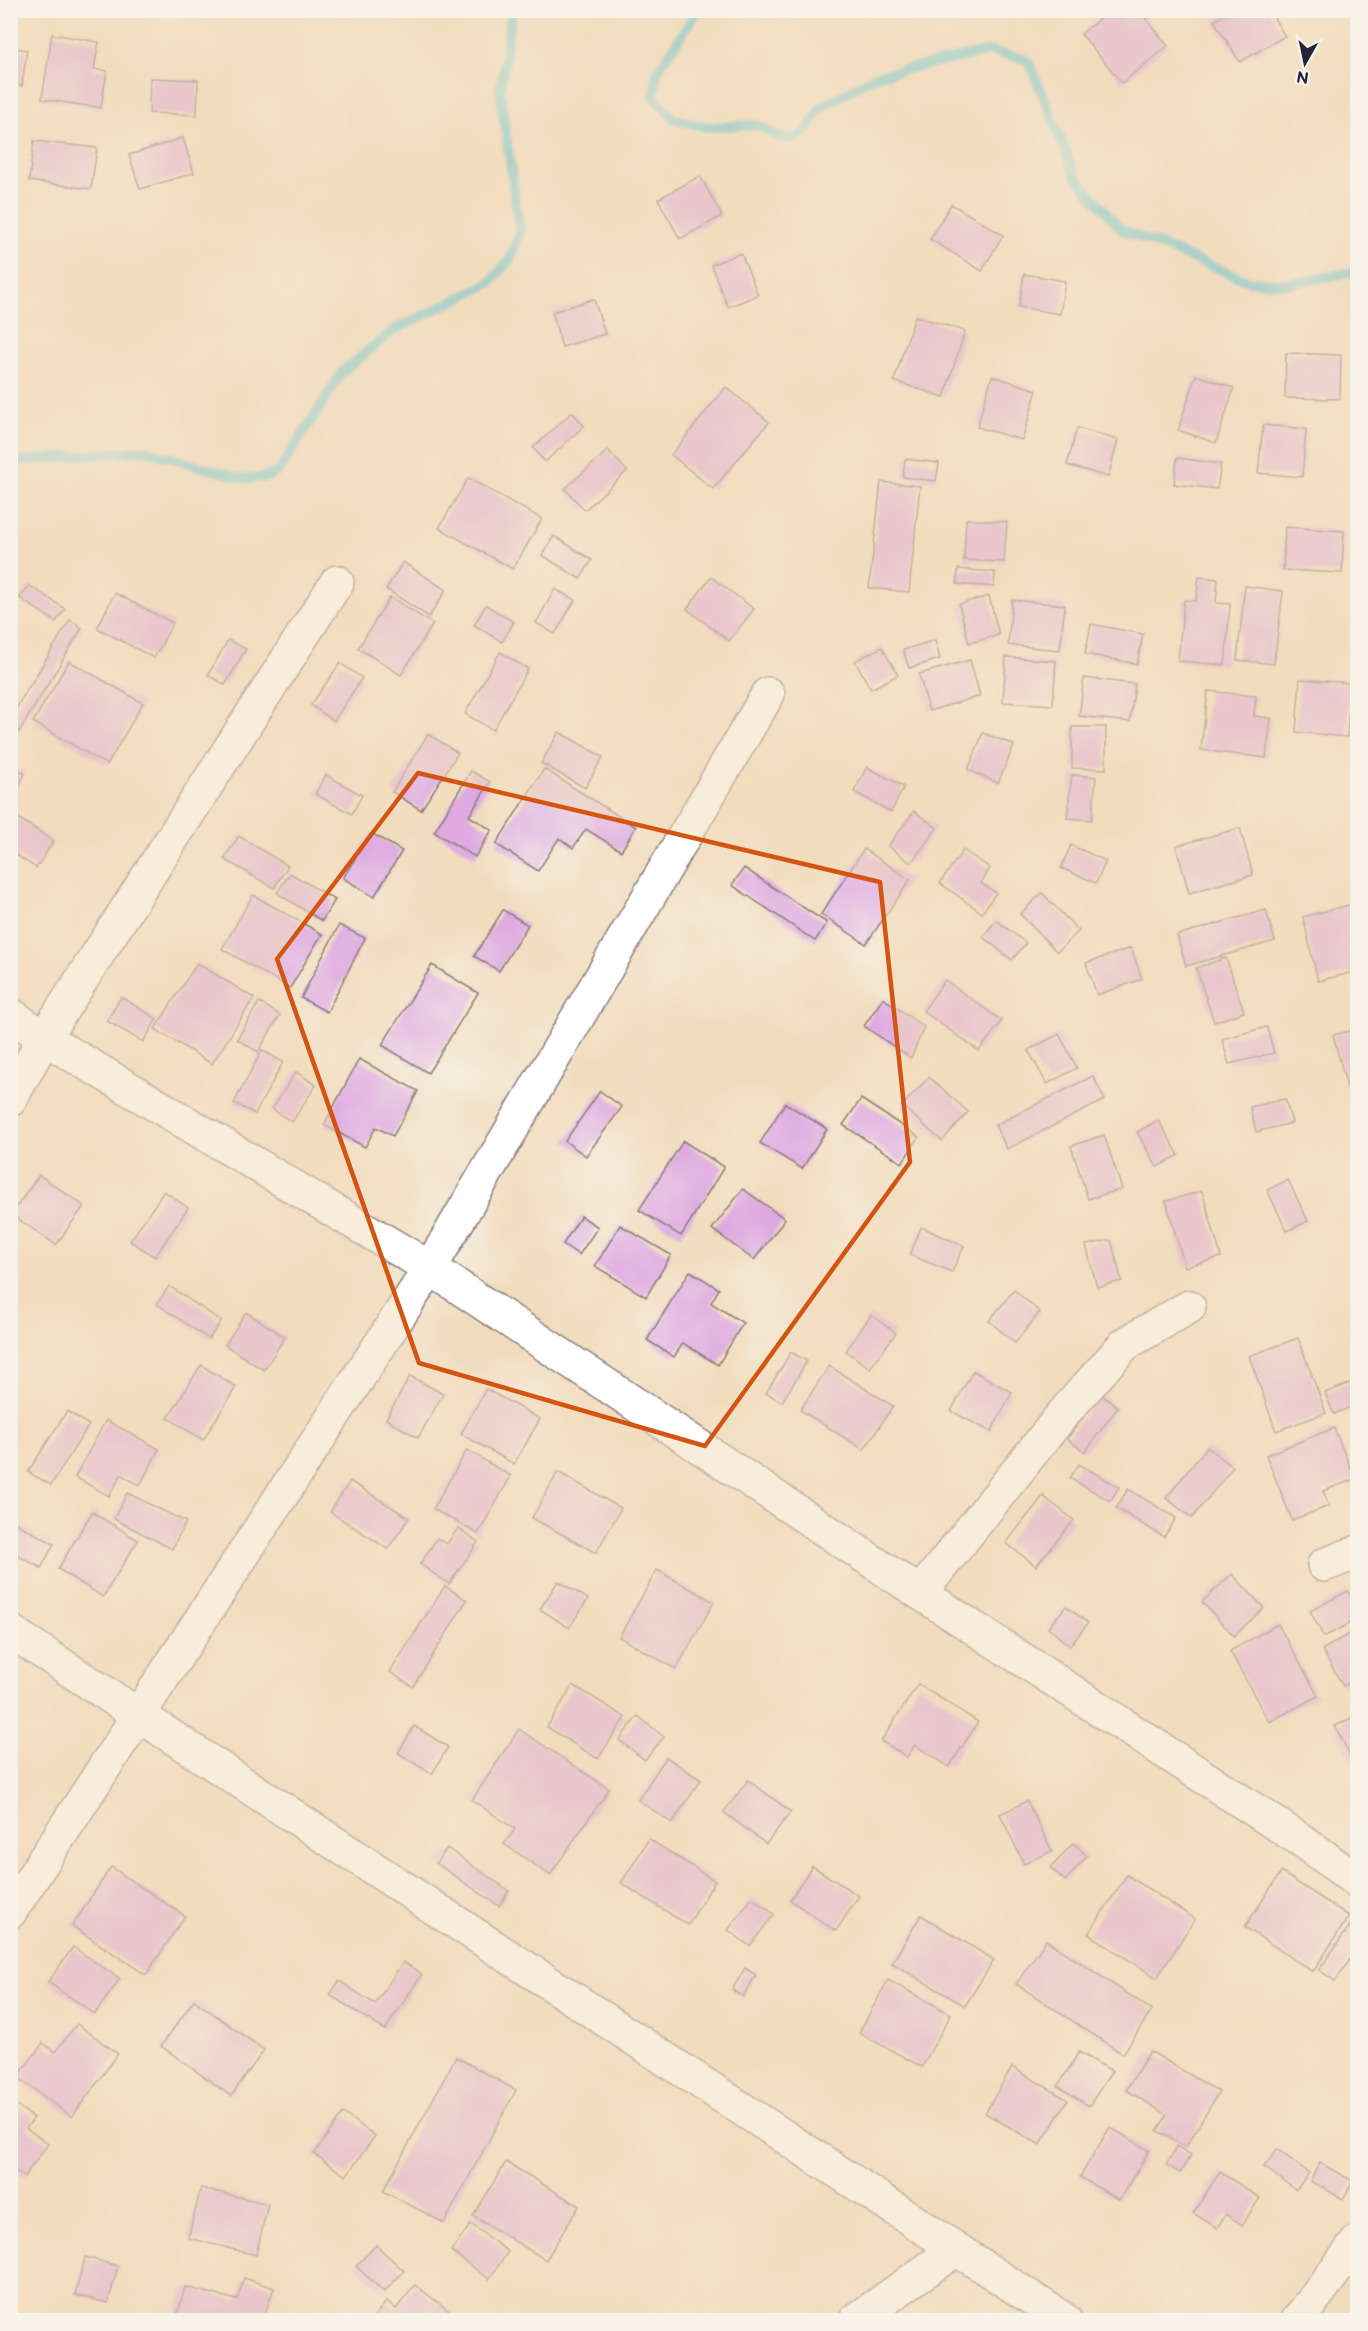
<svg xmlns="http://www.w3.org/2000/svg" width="1368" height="2331" font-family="'Balsamiq Sans',sans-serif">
  <rect width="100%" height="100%" fill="#f7f3e8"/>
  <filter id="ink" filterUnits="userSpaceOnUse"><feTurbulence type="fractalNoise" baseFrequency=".0167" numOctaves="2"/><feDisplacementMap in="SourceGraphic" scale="12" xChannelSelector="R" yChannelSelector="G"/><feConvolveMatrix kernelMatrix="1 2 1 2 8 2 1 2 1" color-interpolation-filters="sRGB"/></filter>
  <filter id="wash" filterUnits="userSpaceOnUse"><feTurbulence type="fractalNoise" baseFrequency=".008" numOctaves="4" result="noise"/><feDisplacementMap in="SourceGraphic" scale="24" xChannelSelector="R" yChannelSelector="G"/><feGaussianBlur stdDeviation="1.35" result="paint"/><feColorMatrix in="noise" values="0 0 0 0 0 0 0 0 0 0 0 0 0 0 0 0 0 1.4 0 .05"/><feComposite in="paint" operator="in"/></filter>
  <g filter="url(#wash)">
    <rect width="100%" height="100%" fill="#f2dcbe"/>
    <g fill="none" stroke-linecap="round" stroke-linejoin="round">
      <g stroke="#5ac3d6" stroke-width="10">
        <polyline points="698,10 657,72 654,98 675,119 705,127 758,125 779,137 794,139 805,132 822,107 875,76 990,51 1024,59 1030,64 1076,177 1122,230 1248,281 1287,284 1358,271"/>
        <polyline points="10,462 144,450 243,479 267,477 279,471 343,371 394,330 490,283 511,258 520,232 500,92 512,10"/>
      </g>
    </g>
    <g id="blocks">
      <g fill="#dfaae1">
        <polygon points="1110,10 1139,10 1168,46 1122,83 1081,34"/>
        <polygon points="1232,10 1269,10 1285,36 1240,62 1214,21"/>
        <polygon points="52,34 99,42 94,69 107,71 101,108 42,99"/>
        <polygon points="10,47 27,50 22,86 10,84"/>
        <polygon points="150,78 198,80 197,115 149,113"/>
        <polygon points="183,138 194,173 140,189 129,155"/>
        <polygon points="34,141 97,148 91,189 29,181"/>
        <polygon points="700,176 722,216 680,239 658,199"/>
        <polygon points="951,204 1003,235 982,271 930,239"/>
        <polygon points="741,253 758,295 728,307 711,265"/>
        <polygon points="1024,274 1065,281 1060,314 1019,307"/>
        <polygon points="594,299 605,334 562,347 552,312"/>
        <polygon points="915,316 965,331 944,397 894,381"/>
        <polygon points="1286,353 1341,355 1340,399 1285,398"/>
        <polygon points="1196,375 1234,388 1216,443 1178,430"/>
        <polygon points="992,376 1037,390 1022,440 977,427"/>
        <polygon points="726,387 769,422 713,489 671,455"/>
        <polygon points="572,412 584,426 545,462 533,448"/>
        <polygon points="1263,425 1306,429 1302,477 1258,473"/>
        <polygon points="1077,428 1118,440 1108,477 1067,465"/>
        <polygon points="608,450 627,471 585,510 565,489"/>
        <polygon points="1177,458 1221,464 1217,489 1174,484"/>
        <polygon points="905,459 939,463 936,481 903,477"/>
        <polygon points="468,478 542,519 513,569 439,528"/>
        <polygon points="881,482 920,486 909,592 869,588"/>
        <polygon points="966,519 1007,522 1004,562 964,560"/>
        <polygon points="1285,527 1344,531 1342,573 1283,570"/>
        <polygon points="554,536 592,560 580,579 542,555"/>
        <polygon points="403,562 446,590 429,617 386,589"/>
        <polygon points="958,569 995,572 994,587 957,584"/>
        <polygon points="711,577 754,609 729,641 687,609"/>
        <polygon points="1199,577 1218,579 1216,603 1230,604 1225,665 1178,661 1184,600 1196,601"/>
        <polygon points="29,585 65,609 56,622 20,598"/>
        <polygon points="1245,586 1283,591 1274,664 1237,660"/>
        <polygon points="555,589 575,600 555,634 536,623"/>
        <polygon points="115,593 173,623 154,658 97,628"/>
        <polygon points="989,596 999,635 969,643 959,604"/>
        <polygon points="390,597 433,624 401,675 358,648"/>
        <polygon points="1012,600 1065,605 1060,650 1008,645"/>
        <polygon points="486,605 514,622 502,642 474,625"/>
        <polygon points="70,620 82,628 19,732 10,727 10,718"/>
        <polygon points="1091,624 1143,634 1137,664 1085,654"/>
        <polygon points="228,640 246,649 225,685 208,675"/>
        <polygon points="935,640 940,659 909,668 903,650"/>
        <polygon points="882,647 898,675 871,689 855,661"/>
        <polygon points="500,652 528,669 493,730 465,714"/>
        <polygon points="1006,657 1056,661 1053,705 1003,702"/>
        <polygon points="970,660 980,696 929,711 919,674"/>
        <polygon points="69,661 143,703 107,765 33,722"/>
        <polygon points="340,663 362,678 334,721 311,705"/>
        <polygon points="1084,678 1135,684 1130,722 1079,716"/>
        <polygon points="1300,679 1351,683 1347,737 1296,732"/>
        <polygon points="1208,691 1256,696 1254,716 1271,718 1266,758 1201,750"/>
        <polygon points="1072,727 1106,727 1106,769 1072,768"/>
        <polygon points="559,732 603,757 585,788 541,763"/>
        <polygon points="983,733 1014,745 998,783 968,770"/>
        <polygon points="428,734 458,753 421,810 392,792"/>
        <polygon points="10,766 25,773 10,805"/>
        <polygon points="867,767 904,787 891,812 854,792"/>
        <polygon points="544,769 636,827 621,851 586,829 573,848 559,838 538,871 496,844"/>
        <polygon points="471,771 490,782 469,816 492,830 475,857 434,832"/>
        <polygon points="326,775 362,795 352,814 315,794"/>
        <polygon points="1072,775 1096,777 1092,820 1067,818"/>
        <polygon points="914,811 937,828 911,863 888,846"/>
        <polygon points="18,818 54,841 36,868 10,851 10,830"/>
        <polygon points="1240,828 1253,875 1189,893 1176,846"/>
        <polygon points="371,833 402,851 374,897 343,878"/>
        <polygon points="239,836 288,866 274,888 224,859"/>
        <polygon points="1071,845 1106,861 1096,883 1061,868"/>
        <polygon points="864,849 910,880 866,944 821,914"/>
        <polygon points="963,850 990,868 981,883 996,893 982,913 940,883"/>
        <polygon points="744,868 827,923 815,941 732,885"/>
        <polygon points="290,873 335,900 322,921 277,893"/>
        <polygon points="1042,893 1079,931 1057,952 1020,914"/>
        <polygon points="253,895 322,934 290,988 222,949"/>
        <polygon points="1353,904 1358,922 1358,971 1318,981 1303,917"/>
        <polygon points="503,910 528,925 499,971 474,956"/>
        <polygon points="1266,910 1275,941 1186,966 1177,935"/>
        <polygon points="996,920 1026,943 1012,960 983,937"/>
        <polygon points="339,925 365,938 327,1012 301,998"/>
        <polygon points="1131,948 1142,979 1097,995 1086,963"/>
        <polygon points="1226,958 1244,1012 1214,1022 1196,968"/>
        <polygon points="197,963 254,998 212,1064 155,1029"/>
        <polygon points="432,965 478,993 428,1073 382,1045"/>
        <polygon points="945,980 1002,1021 979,1051 923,1011"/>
        <polygon points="121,997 157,1019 143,1042 107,1021"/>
        <polygon points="883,998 924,1027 911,1058 864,1026"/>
        <polygon points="259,1002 280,1015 258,1052 237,1039"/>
        <polygon points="1267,1027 1274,1053 1229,1064 1222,1039"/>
        <polygon points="1358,1029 1358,1085 1347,1087 1333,1035"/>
        <polygon points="1059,1034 1077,1068 1047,1084 1028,1050"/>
        <polygon points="262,1050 283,1062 255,1114 234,1103"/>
        <polygon points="359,1059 418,1091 393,1136 376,1127 365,1147 324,1125"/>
        <polygon points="296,1072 316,1085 292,1122 272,1109"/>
        <polygon points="1093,1076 1105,1100 1007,1149 995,1125"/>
        <polygon points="929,1077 968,1112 942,1141 902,1106"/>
        <polygon points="600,1091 622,1107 586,1156 565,1141"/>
        <polygon points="861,1099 919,1137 902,1163 843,1125"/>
        <polygon points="1285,1099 1292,1123 1256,1132 1250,1107"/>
        <polygon points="785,1103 827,1129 802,1169 760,1143"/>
        <polygon points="1158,1120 1179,1155 1157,1167 1137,1132"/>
        <polygon points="1104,1135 1122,1189 1088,1199 1071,1146"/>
        <polygon points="683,1141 724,1167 681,1236 639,1210"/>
        <polygon points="39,1175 84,1206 56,1245 11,1214"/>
        <polygon points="1288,1180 1308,1221 1287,1231 1267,1190"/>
        <polygon points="743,1189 785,1219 754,1260 712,1229"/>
        <polygon points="164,1191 188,1208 155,1257 130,1241"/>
        <polygon points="1202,1191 1221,1257 1185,1267 1166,1201"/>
        <polygon points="581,1216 598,1227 579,1255 563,1244"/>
        <polygon points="620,1225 671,1255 646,1297 595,1266"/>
        <polygon points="921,1227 964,1246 952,1272 910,1255"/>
        <polygon points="1111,1240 1122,1281 1097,1287 1086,1245"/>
        <polygon points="690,1271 719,1289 711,1303 743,1323 718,1365 683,1343 674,1357 647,1340"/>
        <polygon points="169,1286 221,1321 209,1339 157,1304"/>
        <polygon points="1014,1290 1040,1312 1015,1343 989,1321"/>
        <polygon points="246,1312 285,1337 264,1370 225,1345"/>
        <polygon points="871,1315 896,1333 870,1368 846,1351"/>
        <polygon points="1298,1338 1326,1413 1276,1431 1249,1356"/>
        <polygon points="791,1352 807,1361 782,1402 766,1393"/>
        <polygon points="201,1365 236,1387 203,1440 168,1418"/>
        <polygon points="829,1366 893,1406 864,1450 800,1410"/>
        <polygon points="973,1371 1012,1392 991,1432 951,1411"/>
        <polygon points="410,1376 443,1394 418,1438 386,1419"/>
        <polygon points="1358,1380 1358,1404 1334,1414 1325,1393"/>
        <polygon points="486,1389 540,1419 514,1464 461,1434"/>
        <polygon points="1100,1394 1118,1407 1085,1452 1067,1439"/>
        <polygon points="67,1411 89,1425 51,1485 28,1472"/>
        <polygon points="106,1420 159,1449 140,1485 121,1475 109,1496 75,1477"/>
        <polygon points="1334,1428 1355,1479 1323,1491 1329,1506 1292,1520 1266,1455"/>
        <polygon points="1207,1447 1233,1467 1192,1518 1166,1498"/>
        <polygon points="467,1450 511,1476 478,1534 433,1509"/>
        <polygon points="1079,1464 1119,1487 1110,1501 1070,1478"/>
        <polygon points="558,1472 621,1508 596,1553 532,1518"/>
        <polygon points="350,1481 409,1518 388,1549 330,1512"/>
        <polygon points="1128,1489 1176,1518 1164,1537 1116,1508"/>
        <polygon points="127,1493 186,1522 172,1549 114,1519"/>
        <polygon points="1043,1496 1074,1520 1036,1566 1006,1543"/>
        <polygon points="92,1512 138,1540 103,1597 58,1569"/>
        <polygon points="10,1520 54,1544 41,1568 10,1551"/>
        <polygon points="458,1528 478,1542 449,1584 420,1564 437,1538 447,1544"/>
        <polygon points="657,1570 714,1602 676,1669 619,1637"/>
        <polygon points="1232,1574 1264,1608 1234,1636 1202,1602"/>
        <polygon points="558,1581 588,1599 569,1628 540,1609"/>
        <polygon points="445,1586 467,1600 413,1687 390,1672"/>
        <polygon points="1348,1591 1358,1607 1358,1619 1324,1637 1310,1611"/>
        <polygon points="1066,1606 1088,1623 1070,1646 1048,1628"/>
        <polygon points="1278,1624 1318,1696 1269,1722 1230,1651"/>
        <polygon points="1355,1630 1358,1634 1358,1678 1343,1686 1322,1650"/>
        <polygon points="918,1684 978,1722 949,1767 915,1745 907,1757 881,1741"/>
        <polygon points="573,1685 625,1717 598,1759 547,1727"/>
        <polygon points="1358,1715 1358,1763 1355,1765 1335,1726"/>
        <polygon points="638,1716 664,1737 645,1760 619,1740"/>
        <polygon points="414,1726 448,1747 432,1774 398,1753"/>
        <polygon points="519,1729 609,1789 550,1875 504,1844 515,1829 472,1800"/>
        <polygon points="666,1757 701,1780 672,1823 638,1800"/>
        <polygon points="748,1780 791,1812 766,1844 724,1812"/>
        <polygon points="1027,1801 1052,1851 1024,1864 1000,1814"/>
        <polygon points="649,1839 715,1881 688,1925 621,1883"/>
        <polygon points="1073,1843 1087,1856 1065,1881 1051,1868"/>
        <polygon points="447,1848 509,1891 499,1906 436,1863"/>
        <polygon points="812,1866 859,1896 836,1931 790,1900"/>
        <polygon points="111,1867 185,1916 146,1975 72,1926"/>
        <polygon points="1281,1872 1349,1916 1313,1972 1245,1927"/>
        <polygon points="1127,1875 1195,1919 1157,1978 1088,1934"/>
        <polygon points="752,1898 774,1914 750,1946 728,1930"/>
        <polygon points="1358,1914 1358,1948 1335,1981 1319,1970"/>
        <polygon points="921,1915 994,1960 965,2006 892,1963"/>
        <polygon points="1046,1940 1152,2010 1123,2054 1016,1984"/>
        <polygon points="73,1947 120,1979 95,2014 48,1982"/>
        <polygon points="403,1962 422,1974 385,2030 330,1995 339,1981 375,2004"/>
        <polygon points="745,1968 756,1975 743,1997 732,1990"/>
        <polygon points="888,1980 951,2014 922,2067 859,2033"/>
        <polygon points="194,2000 264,2050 231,2096 161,2046"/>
        <polygon points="77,2024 118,2054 72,2117 17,2077 43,2043 55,2052"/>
        <polygon points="1150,2051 1219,2092 1186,2147 1157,2131 1167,2115 1126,2090"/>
        <polygon points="1079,2052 1112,2071 1089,2106 1058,2086"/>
        <polygon points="456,2057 516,2090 444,2223 383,2191"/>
        <polygon points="1012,2067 1068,2100 1040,2145 985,2113"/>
        <polygon points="10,2101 34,2118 26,2128 48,2144 24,2177 10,2167"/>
        <polygon points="343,2113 375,2136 346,2176 314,2154"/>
        <polygon points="1110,2127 1149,2151 1119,2200 1080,2177"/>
        <polygon points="1177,2146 1191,2155 1180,2173 1166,2165"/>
        <polygon points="1277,2149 1309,2173 1296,2190 1264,2167"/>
        <polygon points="506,2162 579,2206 546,2260 473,2216"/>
        <polygon points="1320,2163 1353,2181 1343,2199 1310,2181"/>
        <polygon points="1220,2172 1260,2198 1242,2225 1226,2214 1217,2228 1193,2213"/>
        <polygon points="201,2188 268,2204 256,2255 188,2238"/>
        <polygon points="471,2224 508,2252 489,2279 451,2251"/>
        <polygon points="376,2245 404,2271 384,2292 356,2266"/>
        <polygon points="85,2257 118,2266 108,2303 75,2295"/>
        <polygon points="244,2278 274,2288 263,2320 176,2320 185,2287 237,2300"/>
        <polygon points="415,2285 461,2320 372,2319 387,2301 396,2309"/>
        <polygon points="615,2313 626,2320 610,2320"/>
      </g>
    </g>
  </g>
  <g filter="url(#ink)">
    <use href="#blocks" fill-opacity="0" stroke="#8a7f7c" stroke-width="1.5"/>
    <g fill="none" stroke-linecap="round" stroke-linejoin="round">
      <defs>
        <g id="minor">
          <polyline points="10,1014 44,1038 430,1268 920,1593 1307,1844 1358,1882"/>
          <polyline points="10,1100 44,1038 337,582"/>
          <polyline points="1324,1565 1358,1552"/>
          <polyline points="920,1593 1062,1415 1125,1344 1189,1307"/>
          <polyline points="10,1912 430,1268 768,694"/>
          <polyline points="856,2320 955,2250"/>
          <polyline points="1298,2320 1358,2241"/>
        </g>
        <polyline id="tertiary" points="10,1631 1065,2320"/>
      </defs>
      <use href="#minor" stroke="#8a7f7c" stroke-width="36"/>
      <use href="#tertiary" stroke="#8a7f7c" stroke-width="36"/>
      <use href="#minor" stroke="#fff" stroke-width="33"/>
      <use href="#tertiary" stroke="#fff" stroke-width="33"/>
    </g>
  </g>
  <path d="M0 0H1368V2331H0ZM418,773L880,882L910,1162L705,1446L419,1363L277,959Z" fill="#f2dcbe" fill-opacity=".55" fill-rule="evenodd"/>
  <path fill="none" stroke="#d45411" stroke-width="4.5" stroke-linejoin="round" d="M418,773L880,882L910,1162L705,1446L419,1363L277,959Z"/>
  <rect width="1368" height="2331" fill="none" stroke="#f7f3e8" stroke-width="36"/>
  <g transform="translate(1305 63) rotate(189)" stroke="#f7f3e8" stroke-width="4.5" paint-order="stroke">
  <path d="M0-4.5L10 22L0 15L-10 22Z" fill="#22223b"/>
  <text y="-9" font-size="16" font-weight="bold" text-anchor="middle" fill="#22223b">N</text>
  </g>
</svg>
